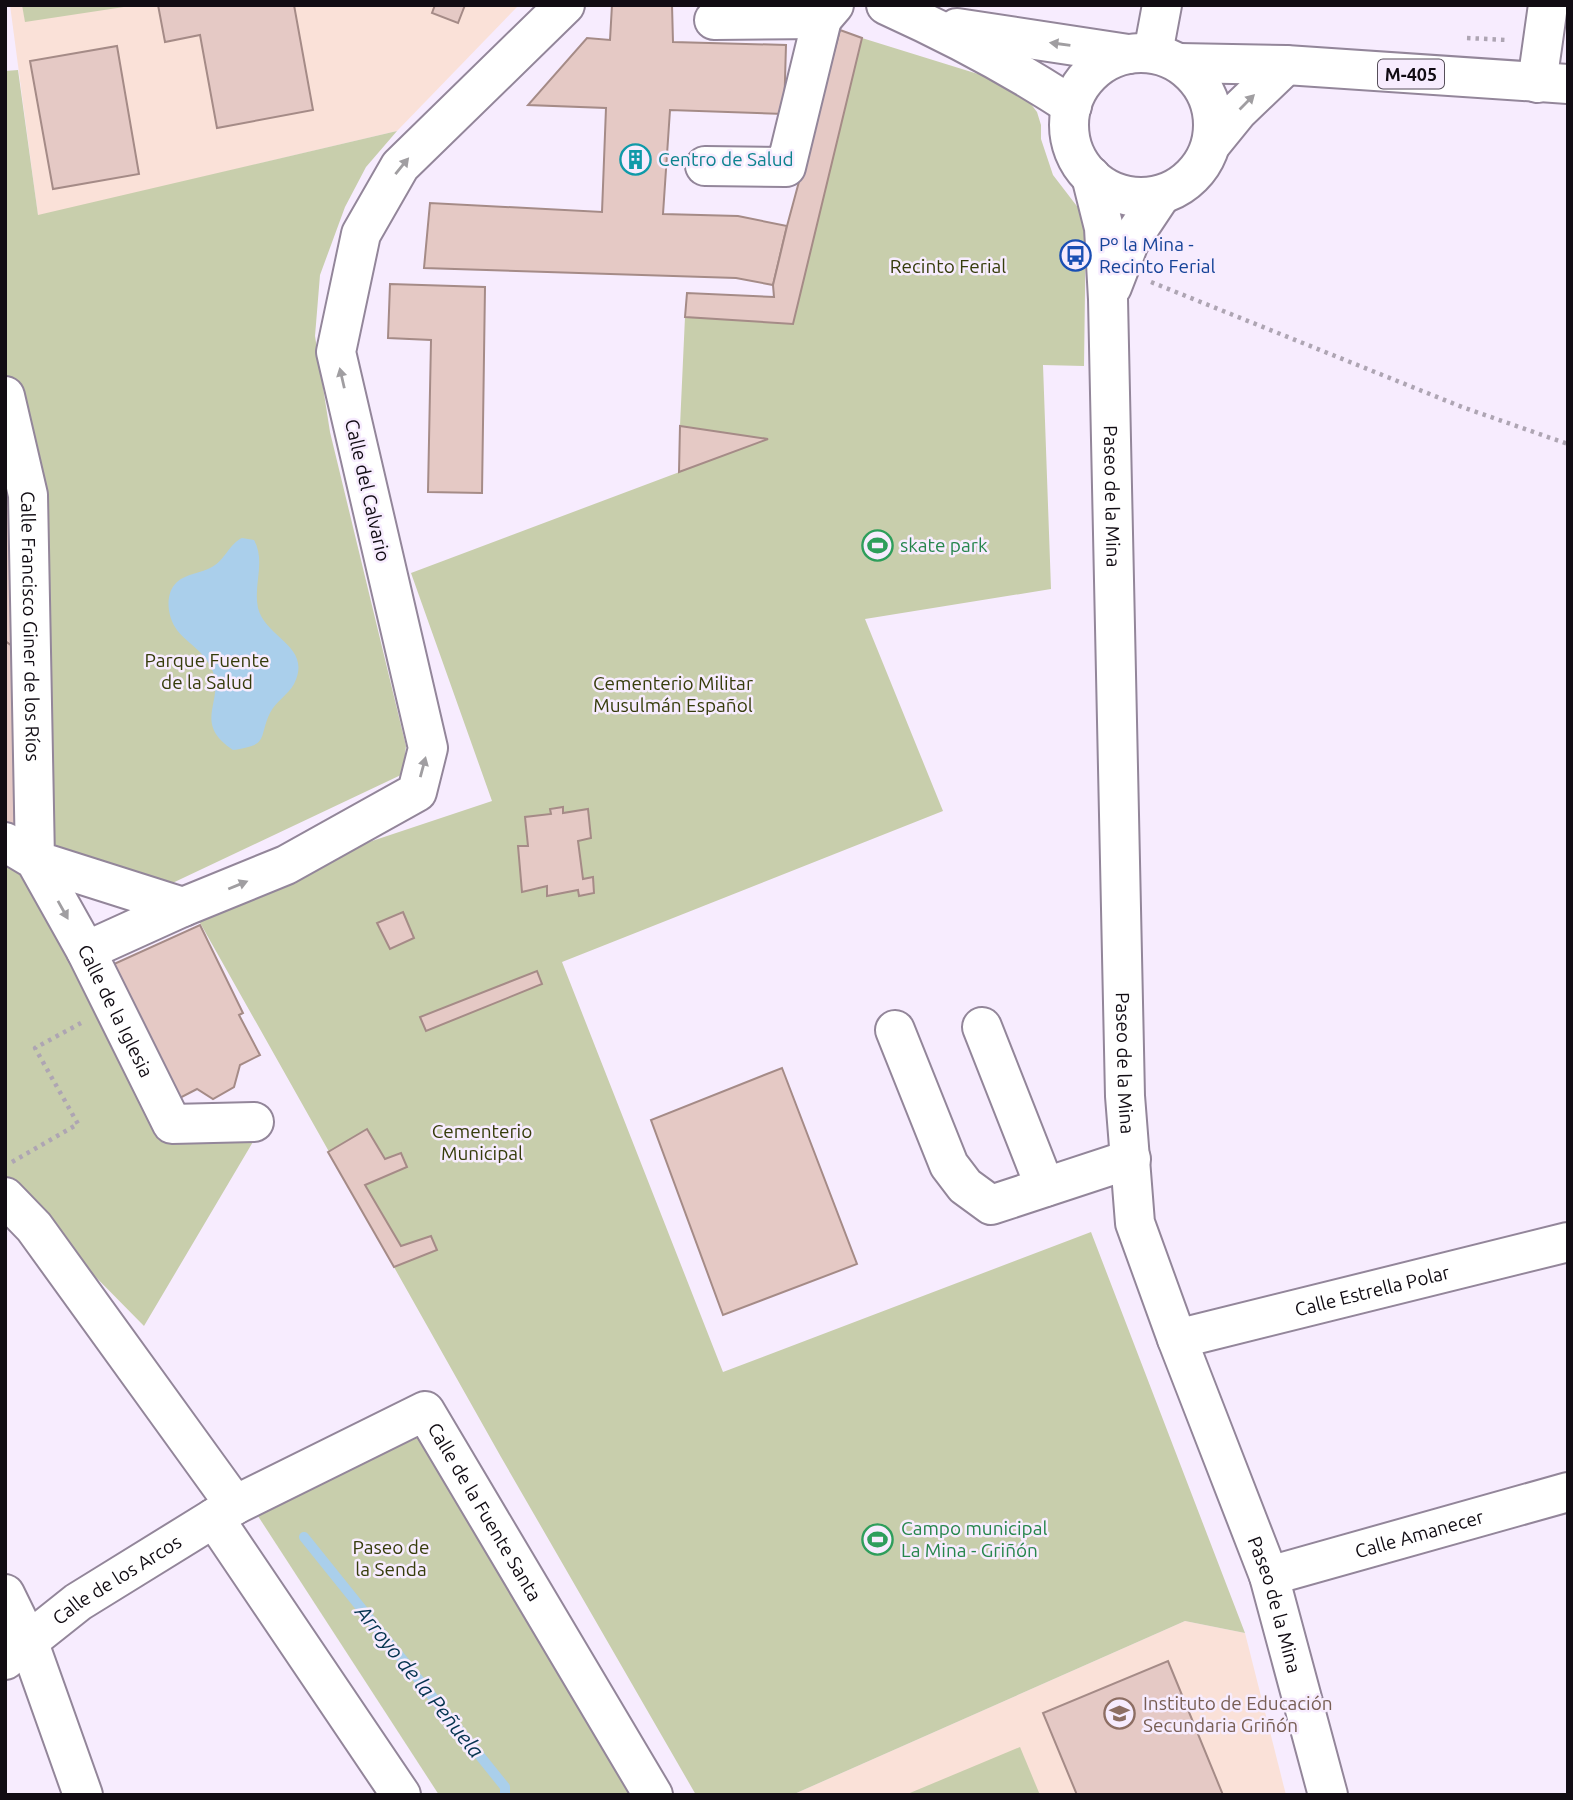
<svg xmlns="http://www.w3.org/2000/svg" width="1573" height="1800" font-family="Ubuntu,sans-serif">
  <rect width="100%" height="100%" fill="#f7ecfe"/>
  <g fill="#fae1d8">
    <polygon points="10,5 519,5 397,131 38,216"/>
    <polygon points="1185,1621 1245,1633 1286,1795 792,1795"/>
  </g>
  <g fill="#c8ceac">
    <polygon points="22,5 137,5 25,22"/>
    <polygon points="862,38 1007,83 1027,99 1037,112 1041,125 1041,139 1053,175 1086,218 1084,366 1043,365 1051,589 865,619 943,811 562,962 723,1372 1091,1232 1245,1633 1185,1621 792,1795 696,1795 501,1457 199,921 372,841 492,801 411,573 767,439 680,426 685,317 793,324"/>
    <polygon points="18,70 38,215 397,131 366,167 345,207 320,275 315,336 330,432 406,746 403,774 164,887 35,860 5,396 5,71"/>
    <polygon points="5,865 29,872 168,1137 257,1135 144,1326 5,1185"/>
    <polygon points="421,1436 642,1795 439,1795 256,1513"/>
    <polygon points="1020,1747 1040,1795 905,1795"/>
  </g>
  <path fill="#aacfeb" d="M242,538L254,540C266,562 253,584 258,608C266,639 313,646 294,684C288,695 276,701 270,713C258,738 270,745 233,750C192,723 224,702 213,672C205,650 185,643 175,627C167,614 165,593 177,582C185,574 202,573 212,567C225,560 230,543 242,538Z"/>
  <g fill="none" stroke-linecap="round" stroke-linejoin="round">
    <polyline stroke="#aacfeb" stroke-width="10" points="304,1537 505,1787 505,1795"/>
  </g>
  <g fill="#e5c9c5" stroke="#a58b87" stroke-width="2">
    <polygon points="158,5 294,5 313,110 217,128 200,35 165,42"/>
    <polygon points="435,5 465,5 458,23 432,13"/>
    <polygon points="612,5 672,5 673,42 786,45 784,114 670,110 663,214 738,216 787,226 773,285 736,278 424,268 430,203 602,212 606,108 528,105 587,38 610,40"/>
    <polygon points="840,30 862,38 793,324 685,317 687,293 774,297 773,285 787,226"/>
    <polygon points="117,46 139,174 53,189 30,61"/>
    <polygon points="390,284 485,287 482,493 428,492 431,340 388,338"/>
    <polygon points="680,426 768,439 679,472"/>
    <polygon points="5,470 13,497 12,646 5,641"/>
    <polygon points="5,641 12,646 15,829 5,831"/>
    <polygon points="563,807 563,813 588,809 591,838 578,841 583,879 593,877 594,893 579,896 578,890 547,896 547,886 522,892 518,846 528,846 525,817 551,814 550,809"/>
    <polygon points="403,912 414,938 390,949 377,923"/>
    <polygon points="200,925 243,1013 239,1015 260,1055 240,1065 234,1087 213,1099 197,1089 176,1100 103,969"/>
    <polygon points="537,971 542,984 426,1031 420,1017"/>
    <polygon points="782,1068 857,1264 723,1315 651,1120"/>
    <polygon points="367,1129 385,1159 401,1153 407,1167 365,1185 401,1246 431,1236 437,1250 394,1267 328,1152"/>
    <polygon points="1168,1661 1223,1795 1077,1795 1043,1713"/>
  </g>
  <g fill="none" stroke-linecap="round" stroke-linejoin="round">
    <defs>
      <g id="minor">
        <polyline points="714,20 822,19 834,5"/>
        <polyline points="1153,53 1162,5"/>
        <polyline points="1537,83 1548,5"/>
        <polyline points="705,166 786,167 822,19"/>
        <path id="s1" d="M1091,176L1104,228L1108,299L1125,1096L1135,1223L1177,1339L1269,1576L1328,1795"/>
        <polyline points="1112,287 1129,243 1161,195"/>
        <path id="s2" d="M5,396L28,495L35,860L183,907"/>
        <path id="s3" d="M5,842L35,860L86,951L172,1124L254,1122"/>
        <polyline points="86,951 183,907 286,865 417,792 428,748 336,352 361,234 400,166 565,5"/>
        <polyline points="982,1027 1045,1187"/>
        <polyline points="895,1030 949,1165 965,1186 991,1205 1131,1159"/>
        <polyline points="5,1197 34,1227 235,1505"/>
        <path id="s4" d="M1177,1339L1568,1242"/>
        <polyline points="214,1518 401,1795"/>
        <path id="s5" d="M1269,1576L1568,1492"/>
        <polyline points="5,1594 29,1643 83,1795"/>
        <path id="s6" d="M5,1660L78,1602L235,1505L425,1411L653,1795"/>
      </g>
      <g id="major">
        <path d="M886,5C950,34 1013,67 1072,106"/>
        <polyline points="957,28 1128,54"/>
        <circle cx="1141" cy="125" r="72"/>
        <polyline points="1179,63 1286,65 1568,84"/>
        <polyline points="1212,143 1238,111 1286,65"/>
      </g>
    </defs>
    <use href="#minor" stroke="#93869a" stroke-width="42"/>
    <use href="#major" stroke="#93869a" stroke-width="42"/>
    <g stroke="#aea5b3" stroke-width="4.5" stroke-dasharray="3.5 5" stroke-linecap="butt">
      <polyline points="1467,38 1507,40"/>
      <polyline points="1151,282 1462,407 1568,444"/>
      <polyline points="12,1162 78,1124 35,1048 81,1023"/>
    </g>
    <use href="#minor" stroke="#fff" stroke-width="38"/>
    <use href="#major" stroke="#fff" stroke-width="38"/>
  </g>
  <defs><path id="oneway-solid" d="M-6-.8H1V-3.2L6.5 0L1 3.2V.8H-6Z" transform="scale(1.75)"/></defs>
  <g fill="#a09ea1">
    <use href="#oneway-solid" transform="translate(1060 44) rotate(-172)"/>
    <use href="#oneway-solid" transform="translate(1247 102) rotate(-45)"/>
    <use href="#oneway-solid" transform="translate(402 166) rotate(-51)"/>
    <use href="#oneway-solid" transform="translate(342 378) rotate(-103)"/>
    <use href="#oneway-solid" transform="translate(423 767) rotate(-75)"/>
    <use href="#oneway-solid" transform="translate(238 885) rotate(-22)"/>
    <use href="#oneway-solid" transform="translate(63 910) rotate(61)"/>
  </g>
  <defs>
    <symbol id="building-ring" viewBox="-11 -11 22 22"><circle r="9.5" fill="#f7ecfe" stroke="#0f9aa8" stroke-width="1.5"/><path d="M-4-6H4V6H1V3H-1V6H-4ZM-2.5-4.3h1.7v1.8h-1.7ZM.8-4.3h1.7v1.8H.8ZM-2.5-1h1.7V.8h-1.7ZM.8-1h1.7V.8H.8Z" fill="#0f9aa8"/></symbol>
    <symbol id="bus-ring" viewBox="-11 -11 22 22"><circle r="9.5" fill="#f7ecfe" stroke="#1a4fb4" stroke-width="1.5"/><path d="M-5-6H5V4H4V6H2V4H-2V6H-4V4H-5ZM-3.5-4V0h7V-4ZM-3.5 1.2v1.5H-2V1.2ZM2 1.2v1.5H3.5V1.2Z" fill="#1a4fb4"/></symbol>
    <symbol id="stadium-ring" viewBox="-11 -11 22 22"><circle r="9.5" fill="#f7ecfe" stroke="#2e9e5b" stroke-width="1.5"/><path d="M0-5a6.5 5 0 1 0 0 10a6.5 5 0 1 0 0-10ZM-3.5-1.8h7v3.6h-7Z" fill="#2e9e5b"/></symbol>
    <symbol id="school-ring" viewBox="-11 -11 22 22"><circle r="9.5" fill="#f7ecfe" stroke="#8d6e63" stroke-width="1.5"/><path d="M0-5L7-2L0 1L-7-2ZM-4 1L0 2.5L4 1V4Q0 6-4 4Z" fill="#8d6e63"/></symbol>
  </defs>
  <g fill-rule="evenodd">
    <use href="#building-ring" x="618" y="142" width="35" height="35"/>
    <use href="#bus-ring" x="1058" y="238" width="35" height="35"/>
    <use href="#stadium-ring" x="860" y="528" width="35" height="35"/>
    <use href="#stadium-ring" x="860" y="1522" width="35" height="35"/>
    <use href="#school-ring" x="1102" y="1696" width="35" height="35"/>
  </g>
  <g text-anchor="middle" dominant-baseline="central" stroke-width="5" stroke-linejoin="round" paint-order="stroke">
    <rect fill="#f7ecfe" stroke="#564f5a" stroke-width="2" x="1378" y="59.5" width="66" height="29" rx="5"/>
    <g font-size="18" font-weight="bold" fill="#110c13">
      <text x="1411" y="74">M-405</text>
    </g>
    <g font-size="19" fill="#0d838f" stroke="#f7ecfe" text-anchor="start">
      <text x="658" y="159">Centro de Salud</text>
    </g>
    <g font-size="19" fill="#164399" stroke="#f7ecfe" text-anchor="start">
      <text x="1099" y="244">Pº la Mina -<tspan x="1099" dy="22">Recinto Ferial</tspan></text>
    </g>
    <g font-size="19" fill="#363c0b" stroke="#f7ecfe">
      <text x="948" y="266">Recinto Ferial</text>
      <text x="207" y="660">Parque Fuente<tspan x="207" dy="22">de la Salud</tspan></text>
      <text x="673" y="683">Cementerio Militar<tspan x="673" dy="22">Musulmán Español</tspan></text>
      <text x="482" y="1131">Cementerio<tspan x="482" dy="22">Municipal</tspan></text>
      <text x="391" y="1547">Paseo de<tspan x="391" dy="22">la Senda</tspan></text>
    </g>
    <g font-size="19" fill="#110c13" stroke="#f7ecfe">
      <text transform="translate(368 490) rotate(77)">Calle del Calvario</text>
      <text stroke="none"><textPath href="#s1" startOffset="322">Paseo de la Mina</textPath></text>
      <text stroke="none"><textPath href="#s2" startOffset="233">Calle Francisco Giner de los Ríos</textPath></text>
      <text stroke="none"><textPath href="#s3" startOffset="206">Calle de la Iglesia</textPath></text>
      <text stroke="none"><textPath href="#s1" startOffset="889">Paseo de la Mina</textPath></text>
      <text stroke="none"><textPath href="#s4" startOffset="201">Calle Estrella Polar</textPath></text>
      <text stroke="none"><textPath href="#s6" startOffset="607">Calle de la Fuente Santa</textPath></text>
      <text stroke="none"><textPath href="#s5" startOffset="156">Calle Amanecer</textPath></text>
      <text stroke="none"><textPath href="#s6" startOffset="138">Calle de los Arcos</textPath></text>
      <text stroke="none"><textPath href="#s1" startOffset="1456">Paseo de la Mina</textPath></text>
    </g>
    <g font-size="19" fill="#27864d" stroke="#f7ecfe" text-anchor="start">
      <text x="900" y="545">skate park</text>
      <text x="901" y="1528">Campo municipal<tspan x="901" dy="22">La Mina - Griñón</tspan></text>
    </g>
    <g font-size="19" fill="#785e54" stroke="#f7ecfe" text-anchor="start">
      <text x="1143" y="1703">Instituto de Educación<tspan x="1143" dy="22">Secundaria Griñón</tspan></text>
    </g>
    <g font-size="21" font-style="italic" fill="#053450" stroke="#f7ecfe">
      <text transform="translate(420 1681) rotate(51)">Arroyo de la Peñuela</text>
    </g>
  </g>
  <rect width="1573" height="1800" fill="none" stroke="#110c13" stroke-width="14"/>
</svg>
